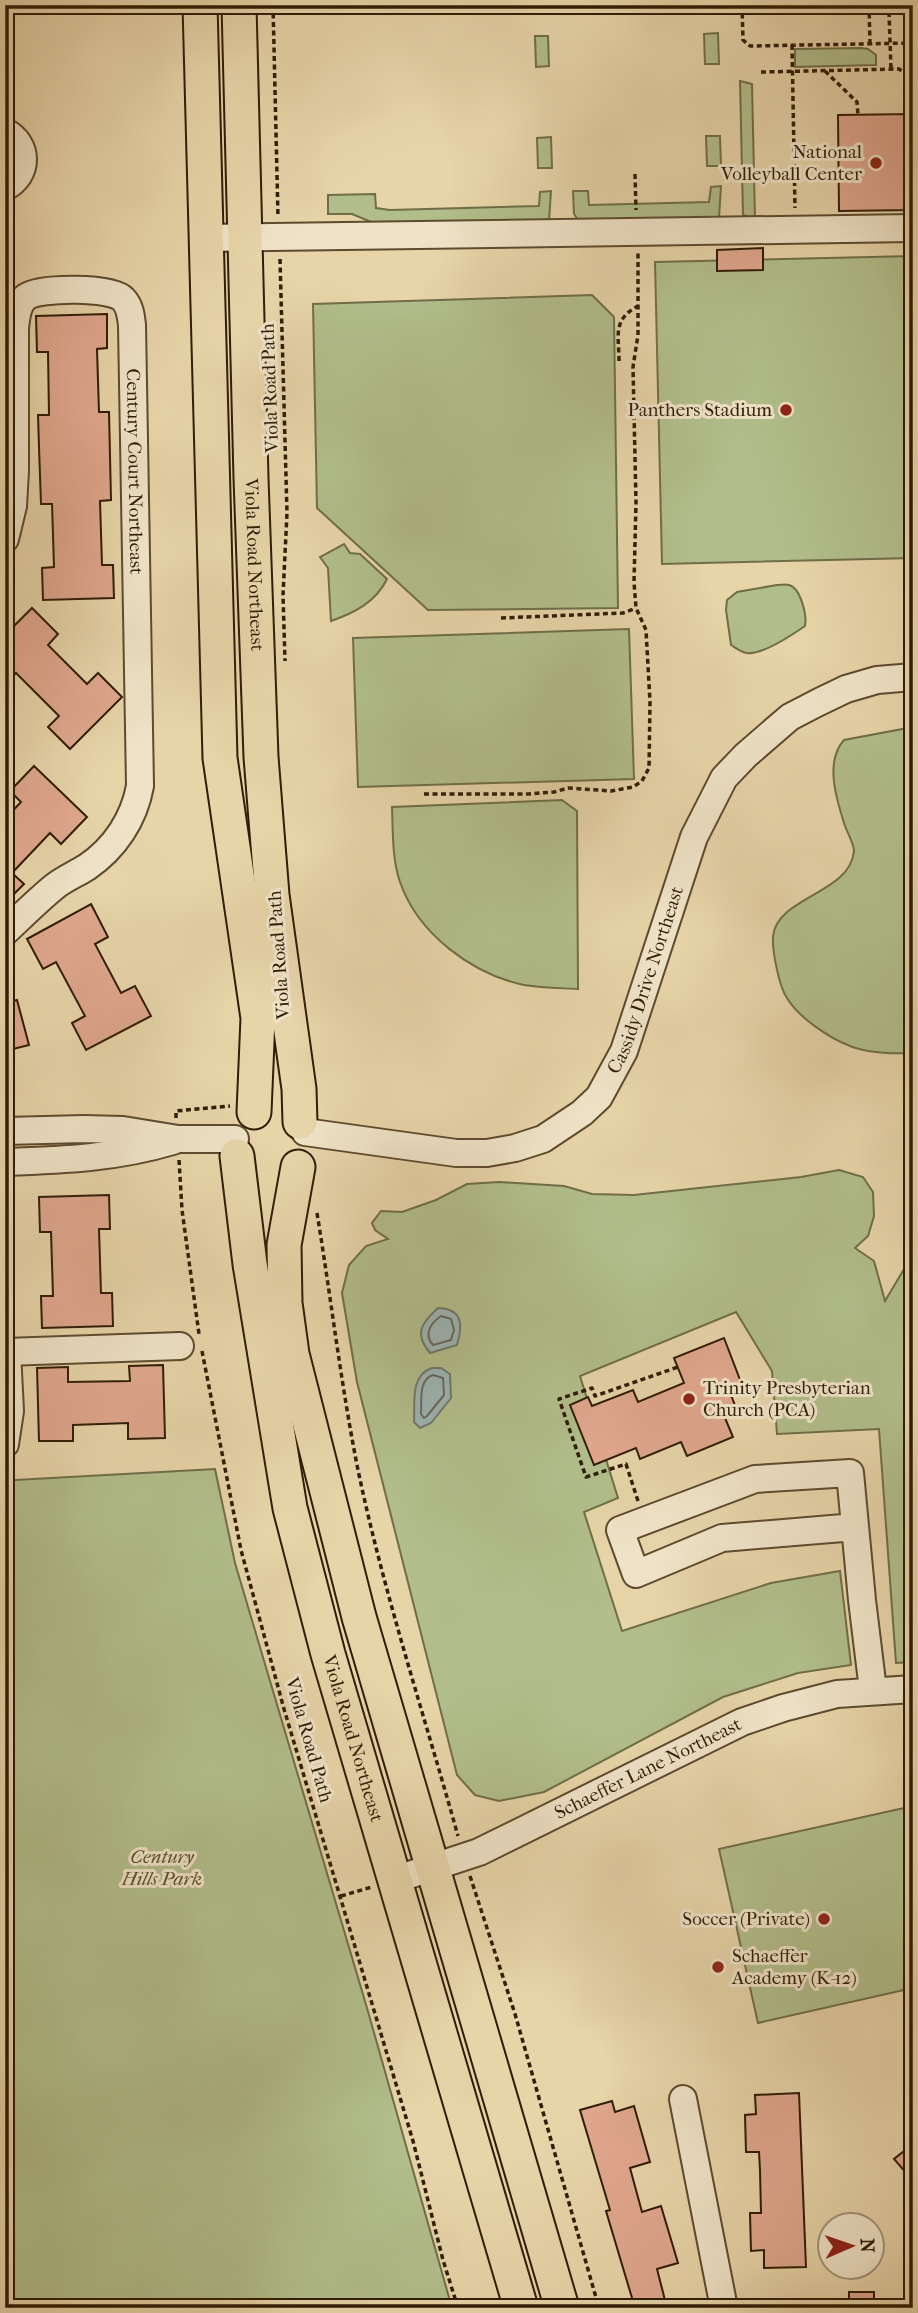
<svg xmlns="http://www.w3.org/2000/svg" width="918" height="2313" font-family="'IM FELL French Canon',serif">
  <rect width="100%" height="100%" fill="#e7d4a9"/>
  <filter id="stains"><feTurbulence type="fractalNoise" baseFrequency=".00286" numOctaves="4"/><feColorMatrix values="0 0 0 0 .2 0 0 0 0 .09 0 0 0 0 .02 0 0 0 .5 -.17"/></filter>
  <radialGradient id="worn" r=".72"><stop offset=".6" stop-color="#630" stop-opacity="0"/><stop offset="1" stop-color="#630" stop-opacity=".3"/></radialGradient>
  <g fill="#b1be8b" stroke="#706e48" stroke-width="2">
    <polygon points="718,33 719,64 705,64 704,34"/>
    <polygon points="535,36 548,36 549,66 536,67"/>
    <polygon points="861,48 868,49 876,55 876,65 795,67 795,49"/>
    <polygon points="740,81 752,84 755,219 743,215"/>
    <polygon points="706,136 720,136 721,166 707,166"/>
    <polygon points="551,137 552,168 538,168 537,138"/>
    <polygon points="721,186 719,218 579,221 574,214 573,191 588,191 589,205 709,202 711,187"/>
    <polygon points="551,191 549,221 376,224 352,214 328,214 328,195 375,194 376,208 390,210 539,206 540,192"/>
    <polygon points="913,256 913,558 662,564 655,262"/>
    <polygon points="592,295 614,317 618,608 428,610 317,508 313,304"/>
    <path d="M344,544L350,553L360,554L387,579C376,602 354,613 331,621L328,568L320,557Z"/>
    <path d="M777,585C781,585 785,584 789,585C801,588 807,616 805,626C792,635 763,655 747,653C741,652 736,648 731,645L726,610L727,600L737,592Z"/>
    <polygon points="629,629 634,779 358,787 353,638"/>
    <path d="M913,727V1053C895,1054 866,1053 850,1046C829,1038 798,1017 787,998C779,987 772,950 773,936C778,896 850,894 854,851C854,844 848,834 845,826C837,801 824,762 844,740Z"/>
    <path d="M562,800L577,811L578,989C560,988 542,988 524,985C472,974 418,934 400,882C392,859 393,832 392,807Z"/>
    <polygon points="839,1170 863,1177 873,1192 874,1216 868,1236 855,1248 874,1261 885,1301 913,1254 913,1662 896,1663 879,1429 777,1434 772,1371 736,1312 580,1376 618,1498 584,1512 622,1631 771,1583 840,1571 851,1665 798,1673 723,1697 544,1792 499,1801 475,1795 457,1775 357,1382 342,1293 349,1265 366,1246 388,1239 375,1230 372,1223 381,1211 402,1212 436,1200 467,1184 499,1182 564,1186 592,1194 634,1195 801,1177"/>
    <polygon points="215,1469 235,1563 367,2008 452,2308 5,2308 5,1489 15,1480"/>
    <polygon points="913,1806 913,1988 758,2023 719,1849"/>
  </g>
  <g fill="#9cb5b4" stroke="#70786e" stroke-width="2">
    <path d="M438,1308C463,1309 463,1325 457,1345L430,1353C414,1334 421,1323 438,1308Z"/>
    <path d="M432,1368H441L450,1374L451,1398L431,1423L420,1428L414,1422C415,1403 410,1375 432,1368Z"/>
  </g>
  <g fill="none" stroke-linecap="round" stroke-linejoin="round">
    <g stroke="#66695c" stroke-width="2">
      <path d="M441,1316L451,1319L454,1330L451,1340L433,1345C423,1334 431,1323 441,1316Z"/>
      <path d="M433,1375L443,1378L444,1395L427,1416L424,1418L421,1414C422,1400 418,1380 433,1375Z"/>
    </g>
  </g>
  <g fill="#e0a78e" stroke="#2f1d05" stroke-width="2">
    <polygon points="913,114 913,210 839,211 838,115"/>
    <polygon points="763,248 763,270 717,271 717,250"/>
    <polygon points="107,314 107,348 97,349 99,412 109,412 111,500 100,501 102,565 113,565 114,598 43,600 42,568 54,567 52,504 41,504 39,447 38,415 49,415 48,352 37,352 36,316"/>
    <polygon points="32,608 58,634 48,645 87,684 98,673 122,697 70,749 48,727 59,716 16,673 5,684 5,635"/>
    <polygon points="34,766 87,817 61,844 50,833 12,873 24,884 5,903 5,819 21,802 10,791"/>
    <polygon points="91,904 108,937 95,944 121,993 135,986 151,1016 86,1050 72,1023 85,1016 56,962 43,969 27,939"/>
    <polygon points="17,1000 29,1045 5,1051 5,1003"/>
    <polygon points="109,1195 110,1229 99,1229 101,1293 112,1293 113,1326 42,1328 41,1296 53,1296 51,1232 40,1232 39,1197"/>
    <polygon points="724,1338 742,1385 729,1390 738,1413 725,1418 733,1437 687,1456 681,1442 640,1459 636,1448 594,1465 570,1405 588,1397 592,1406 633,1390 638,1402 684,1383 674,1358"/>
    <polygon points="163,1365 165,1438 128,1439 128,1423 73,1425 73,1441 39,1441 37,1368 68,1367 68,1382 130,1381 129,1366"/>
    <polygon points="799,2093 806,2267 764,2268 764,2250 751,2251 750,2213 761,2213 760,2170 759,2152 746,2152 745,2115 756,2114 755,2095"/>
    <polygon points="612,2101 615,2112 634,2106 650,2162 630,2168 642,2212 661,2206 678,2263 657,2269 667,2308 635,2308 606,2211 610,2210 580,2110"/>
    <polygon points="913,2144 913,2181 894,2159"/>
    <rect x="849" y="2292" width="25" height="16"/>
  </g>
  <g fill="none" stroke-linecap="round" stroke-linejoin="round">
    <defs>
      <g id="minor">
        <path d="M5,132C29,144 29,175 5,187"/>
        <polyline points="205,238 913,228"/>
        <path id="s1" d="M5,539L13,506L15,471V328C16,318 17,304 26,297C40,287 112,287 123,299C130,306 131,316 132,325L140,786C134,819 115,848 87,867C76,874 64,879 54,887C37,901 21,917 5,932"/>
        <polyline points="5,1131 84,1129 123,1130 178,1139 235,1139"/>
        <path id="s2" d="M305,1132L456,1153H487L515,1148L543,1139L582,1113L599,1097L624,1051L694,837L724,778L746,755L790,717L819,702L846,689L877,680L913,677"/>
        <path d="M5,1162C64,1160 116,1158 173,1141"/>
        <polyline points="5,1352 180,1346"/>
        <polyline points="5,1444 10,1411 7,1352"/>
        <polyline points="855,1527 722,1538 636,1574 620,1530 755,1479 850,1473 862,1600 873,1690"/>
        <path id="s3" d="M394,1880L479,1852L742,1722L783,1708L837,1694L913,1689"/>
        <polyline points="683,2099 724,2308"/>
      </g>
      <g id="major">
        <polyline points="200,5 220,758 258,1018 254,1112"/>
        <path id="s4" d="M239,5L251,478L261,757L272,895L299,1089L300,1122"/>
        <path id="s5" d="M237,1156L250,1264L290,1508L328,1654L521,2308"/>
        <polyline points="298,1167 284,1245 285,1303 292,1354 359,1617 562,2308"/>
      </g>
    </defs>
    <use href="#minor" stroke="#5d4b2e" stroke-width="30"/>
    <use href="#major" stroke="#2f1d05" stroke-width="37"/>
    <g stroke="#2f1d05" stroke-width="3.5" stroke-dasharray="5 3.5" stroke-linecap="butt">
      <polyline points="273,5 278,217"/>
      <polyline points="742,5 743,40 750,46 913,43"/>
      <polyline points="869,5 870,44"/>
      <polyline points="889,12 891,69"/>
      <polyline points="792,45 795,208"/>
      <polyline points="825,71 857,102 858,115"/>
      <polyline points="761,72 899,69 913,79"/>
      <polyline points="635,174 636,210"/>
      <polyline points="280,259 287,513 283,595 285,661"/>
      <path d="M619,361C619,335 612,320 638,306"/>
      <polyline points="501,618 623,613 636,608"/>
      <polyline points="424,794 528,794 554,792 568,788 611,791 633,787 642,781 649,768 650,702 646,630 636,608 634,582 636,503 633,367 638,335 638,253"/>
      <polyline points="176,1118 176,1111 230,1106"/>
      <polyline points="179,1160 182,1210 199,1334"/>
      <path d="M317,1213C331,1298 341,1385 358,1470C384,1594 424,1714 458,1836"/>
      <polyline points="202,1351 241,1550 284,1709 413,2141 443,2260 458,2308"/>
      <polyline points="638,1501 626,1464 586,1477 559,1399 592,1388 595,1396 678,1367"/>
      <polyline points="470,1876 515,2014 599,2308"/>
      <polyline points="341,1896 372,1887"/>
    </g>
    <use href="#minor" stroke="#efe3c7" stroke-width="26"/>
    <use href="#major" stroke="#e7d4a9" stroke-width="33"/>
  </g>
  <g fill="#8f2418" stroke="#efe3c7" stroke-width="2.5">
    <circle cx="876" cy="163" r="7"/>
    <circle cx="786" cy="410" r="7"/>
    <circle cx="689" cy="1399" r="7"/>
    <circle cx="824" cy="1919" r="7"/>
    <circle cx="718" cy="1967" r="7"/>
  </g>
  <g text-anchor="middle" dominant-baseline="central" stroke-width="6" stroke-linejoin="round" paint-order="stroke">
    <g font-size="19" fill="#2f1d05" stroke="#efe3c7" text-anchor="end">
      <text x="862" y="152">National<tspan x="862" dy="22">Volleyball Center</tspan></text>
      <text x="772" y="410">Panthers Stadium</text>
      <text x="703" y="1388" text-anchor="start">Trinity Presbyterian<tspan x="703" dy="22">Church (PCA)</tspan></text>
      <text x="810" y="1919">Soccer (Private)</text>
      <text x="732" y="1956" text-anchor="start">Schaeffer<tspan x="732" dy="22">Academy (K-12)</tspan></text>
    </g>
    <g font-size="19" fill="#2f1d05" stroke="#efe3c7">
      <text transform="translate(270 388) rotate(-92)">Viola Road Path</text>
      <text stroke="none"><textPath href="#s1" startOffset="520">Century Court Northeast</textPath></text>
      <text stroke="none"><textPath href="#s4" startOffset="560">Viola Road Northeast</textPath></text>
      <text transform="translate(279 955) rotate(-94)">Viola Road Path</text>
      <text stroke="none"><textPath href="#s2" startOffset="438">Cassidy Drive Northeast</textPath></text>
      <text stroke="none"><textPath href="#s5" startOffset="595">Viola Road Northeast</textPath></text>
      <text transform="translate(309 1740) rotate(74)">Viola Road Path</text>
      <text stroke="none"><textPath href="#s3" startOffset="278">Schaeffer Lane Northeast</textPath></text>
    </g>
    <g font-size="19" font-style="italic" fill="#564d2d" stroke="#efe3c7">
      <text x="162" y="1857">Century<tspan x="162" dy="22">Hills Park</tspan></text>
    </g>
  </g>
  <rect width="918" height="2313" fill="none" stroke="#e7d4a9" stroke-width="28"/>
  <rect x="7" y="7" width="904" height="2299" fill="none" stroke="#2f1d05" stroke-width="3.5"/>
  <rect x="14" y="14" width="890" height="2285" fill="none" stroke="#2f1d05" stroke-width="2"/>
  <g transform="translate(851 2246) rotate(88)"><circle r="33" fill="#efe3c7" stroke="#a29479" stroke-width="2"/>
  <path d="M0-5L12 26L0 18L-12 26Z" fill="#8f2418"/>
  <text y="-10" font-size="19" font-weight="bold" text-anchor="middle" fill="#2f1d05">N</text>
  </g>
  <rect width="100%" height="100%" filter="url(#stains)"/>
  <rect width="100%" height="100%" fill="url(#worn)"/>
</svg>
